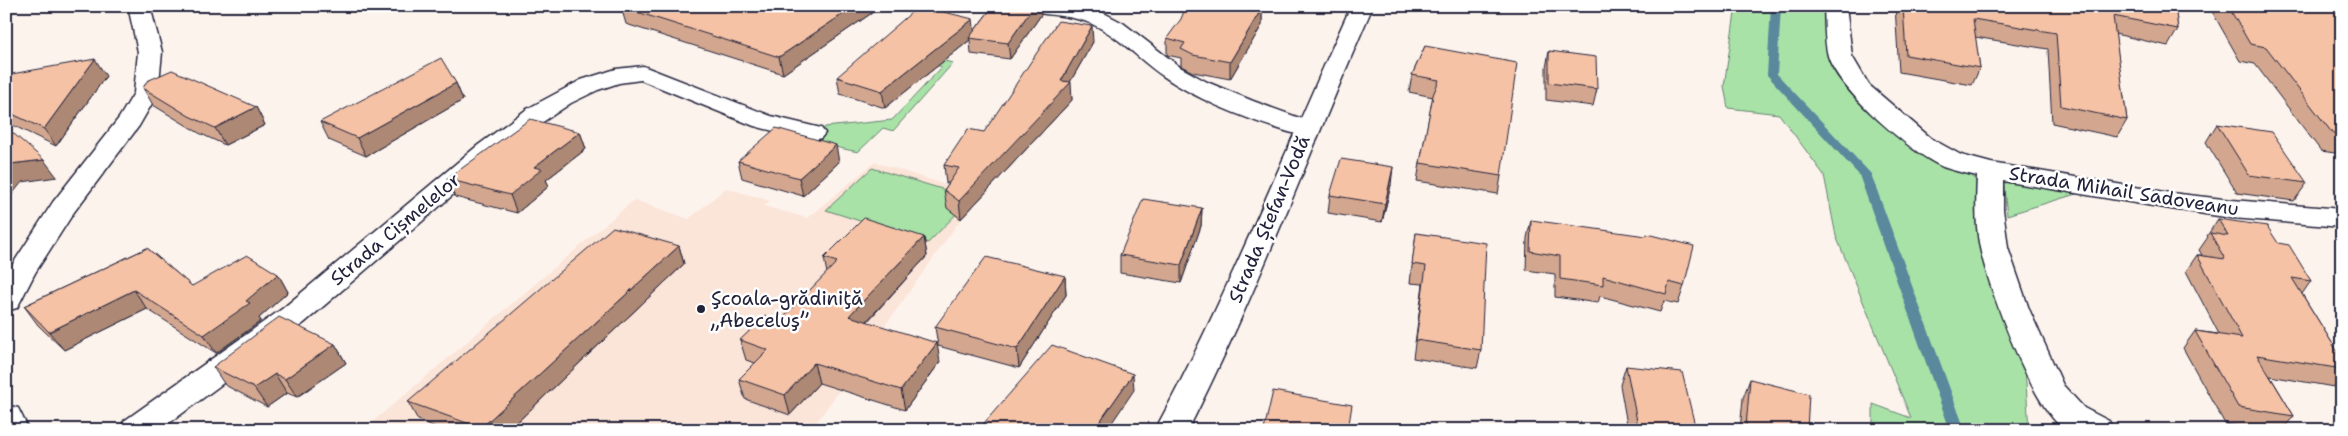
<svg xmlns="http://www.w3.org/2000/svg" width="2348" height="436" font-family="'Shantell Sans',sans-serif">
  <rect width="100%" height="100%" fill="#fdf3ed"/>
  <filter id="ink" filterUnits="userSpaceOnUse"><feTurbulence type="fractalNoise" baseFrequency=".02" numOctaves="2"/><feDisplacementMap in="SourceGraphic" scale="10" xChannelSelector="R" yChannelSelector="G"/><feConvolveMatrix kernelMatrix="1 2 1 2 8 2 1 2 1" color-interpolation-filters="sRGB"/></filter>
  <g filter="url(#ink)">
    <polygon fill="#fbe4d8" points="875,162 978,195 811,430 363,430 634,200 689,219 726,188 770,201 764,206 807,218"/>
    <g fill="#a8e2a7" stroke="#658271">
      <polygon points="934,6 942,6 902,43 911,53 953,63 893,131 883,128 858,152 812,142 825,127 892,120 942,67 913,58 890,49"/>
      <polygon points="1736,6 1824,6 1834,62 1934,158 1974,177 1981,192 2025,367 2029,430 1873,430 1873,404 1911,418 1836,236 1824,175 1779,114 1728,108 1724,86"/>
      <polygon points="872,168 972,198 928,243 826,210"/>
      <polygon points="2003,179 2076,194 2007,215"/>
    </g>
    <g fill="none" stroke-linecap="round" stroke-linejoin="round">
      <polygon fill="#5a889d" fill-rule="evenodd" points="1771,6 1781,6 1777,74 1871,174 1965,430 1950,430 1859,175 1767,75"/>
      <defs>
        <g id="minor">
          <polygon points="128,6 150,6 162,52 158,93 139,126 74,212 35,273 17,308 6,311 7,273 53,202 119,118 134,93 138,52"/>
          <path d="M1026,6H1083L1098,10L1123,23L1180,67L1207,82L1253,101L1316,124L1320,129L1316,134L1307,137C1263,126 1200,102 1163,76C1139,60 1119,36 1092,24C1072,15 1051,16 1029,11Z"/>
          <path d="M1824,6H1846L1852,56L1869,85L1932,139L1961,155L1991,163L2171,193L2232,200L2342,209V227L2232,218L2171,209L2003,181V209L2008,248L2029,309L2063,385L2084,408L2109,421L2113,430C2101,430 2071,433 2061,426C2031,403 1988,286 1980,248C1975,224 1976,200 1977,176C1966,173 1954,171 1943,167C1911,153 1838,90 1828,56C1824,41 1825,22 1824,6Z"/>
          <polygon points="643,66 771,116 821,128 825,133 821,138 812,141 754,126 641,80 619,83 598,90 571,103 519,138 304,323 160,430 120,430 124,421 282,309 477,146 527,109 581,80 616,69"/>
          <polygon points="6,405 18,408 29,430 6,430"/>
        </g>
        <path id="tertiary" d="M1351,6H1373C1311,148 1258,292 1188,430H1155C1229,293 1286,148 1351,6Z"/>
      </defs>
      <use href="#minor" stroke="#22223b" stroke-width="3"/>
      <use href="#tertiary" stroke="#22223b" stroke-width="3"/>
      <use href="#minor" fill="#fff" fill-rule="evenodd"/>
      <use href="#tertiary" fill="#fff" fill-rule="evenodd"/>
    </g>
    <g fill="#d3a78f" stroke="#22223b">
      <polygon points="622,6 882,6 783,74 626,24 621,7"/>
      <polygon points="993,6 1040,6 1041,15 1010,59 971,54 970,40 885,108 840,94 837,77 974,31"/>
      <polygon points="1895,6 2175,6 2178,29 2168,46 2115,34 2127,120 2117,137 2052,123 2048,49 1975,37 1980,68 1972,85 1899,72"/>
      <polygon points="2209,6 2342,6 2342,154 2321,151 2255,64 2240,61"/>
      <polygon points="1262,8 1262,25 1230,79 1193,72 1181,66 1181,58 1167,55 1167,38"/>
      <polygon points="1093,42 1070,82 1072,100 961,219 947,208 944,190 949,183 946,183 944,165"/>
      <polygon points="1425,46 1501,176 1498,194 1417,181 1420,163 1433,97 1409,92 1412,75"/>
      <polygon points="1549,51 1597,89 1593,106 1546,100 1546,68"/>
      <polygon points="6,75 106,76 56,146 6,122"/>
      <polygon points="456,83 463,100 366,156 329,140 320,122"/>
      <polygon points="143,88 256,107 265,125 225,145 199,133 153,105"/>
      <polygon points="2217,124 2307,183 2294,201 2237,193 2206,142"/>
      <polygon points="580,132 586,149 546,180 549,186 517,213 455,197 447,179"/>
      <polygon points="738,161 839,162 803,196 742,178"/>
      <polygon points="1391,185 1382,222 1328,213 1330,195"/>
      <polygon points="1202,208 1201,226 1181,283 1120,273 1120,255"/>
      <polygon points="2218,219 2278,243 2311,281 2302,294 2342,359 2342,377 2334,387 2270,376 2294,416 2282,430 2260,430 2225,424 2183,348 2195,331 2219,334 2186,271 2197,255 2202,255 2199,250 2208,237 2207,236"/>
      <polygon points="1531,220 1684,286 1678,304 1664,301 1660,312 1600,296 1598,303 1555,297 1555,274 1526,270 1527,238"/>
      <polygon points="1416,233 1481,350 1477,368 1413,358 1423,284 1410,283"/>
      <polygon points="924,237 927,256 867,322 940,362 905,410 819,383 790,415 745,399 739,379 755,363 746,360 740,340 780,321 827,273 824,258"/>
      <polygon points="679,246 684,264 509,430 443,430 418,420 408,402"/>
      <polygon points="147,248 192,286 278,274 288,292 259,318 261,321 216,353 147,309 64,350 38,325 24,306"/>
      <polygon points="1065,276 1066,295 1019,368 938,346 935,327"/>
      <polygon points="335,344 346,363 297,397 287,393 267,407 225,385 213,367"/>
      <polygon points="1626,366 1696,430 1628,430 1620,385"/>
      <polygon points="1750,379 1807,430 1740,430 1743,398"/>
    </g>
    <g fill="#ac8874" stroke="#22223b">
      <polygon points="855,6 882,6 783,74 779,57"/>
      <polygon points="1034,6 1040,6 1041,15 1010,59 1008,43"/>
      <polygon points="1262,8 1262,25 1230,79 1230,62"/>
      <polygon points="973,19 975,36 969,38 970,40 885,108 882,91"/>
      <polygon points="1092,26 1093,42 1069,84 1071,82 1072,100 961,219 959,201 1061,81"/>
      <polygon points="95,59 106,76 56,146 44,129"/>
      <polygon points="456,83 463,100 366,156 357,138"/>
      <polygon points="256,107 265,125 225,145 215,128"/>
      <polygon points="580,132 586,149 546,180 549,186 517,213 510,195 534,167"/>
      <polygon points="836,145 839,162 803,196 799,178"/>
      <polygon points="44,160 57,177 22,182 6,202 6,168 10,164"/>
      <polygon points="1393,167 1391,185 1382,222 1385,204"/>
      <polygon points="1202,208 1201,226 1181,283 1181,265"/>
      <polygon points="924,237 927,256 853,336 849,316"/>
      <polygon points="679,246 684,264 509,430 482,430 481,428"/>
      <polygon points="278,274 288,292 259,318 261,321 216,353 204,335"/>
      <polygon points="1065,276 1066,295 1019,368 1017,349"/>
      <polygon points="134,290 147,309 64,350 49,332"/>
      <polygon points="937,343 940,362 905,410 901,390"/>
      <polygon points="335,344 346,363 297,397 285,379"/>
      <polygon points="814,363 819,383 790,415 785,395"/>
      <polygon points="275,374 287,393 267,407 254,388"/>
      <polygon points="1133,374 1134,390 1107,430 1094,430"/>
    </g>
    <g fill="#f5c2a6" stroke="#22223b">
      <polygon points="622,6 855,6 779,57 621,7"/>
      <polygon points="919,6 973,19 882,91 837,77"/>
      <polygon points="993,6 1034,6 1008,43 969,38"/>
      <polygon points="1186,6 1245,6 1262,8 1230,62 1193,55 1181,49 1185,43 1167,38 1181,19"/>
      <polygon points="1903,6 2175,6 2178,29 2113,16 2127,120 2061,106 2056,33 1973,19 1980,68 1906,55"/>
      <polygon points="2228,6 2342,6 2342,12 2336,11 2342,18 2342,135 2333,134 2266,47 2250,44"/>
      <polygon points="1058,21 1092,26 1061,81 1071,82 959,201 944,190 959,168 944,165 968,129 984,132"/>
      <polygon points="1425,46 1517,63 1501,176 1420,163 1433,95 1439,80 1412,75"/>
      <polygon points="1549,51 1596,57 1597,89 1549,83"/>
      <polygon points="441,58 456,83 357,138 320,122"/>
      <polygon points="95,59 44,129 6,111 6,75"/>
      <polygon points="172,70 256,107 215,128 189,116 143,88 147,81"/>
      <polygon points="530,119 580,132 534,167 542,169 510,195 447,179"/>
      <polygon points="2217,124 2272,132 2307,183 2249,175"/>
      <polygon points="6,127 44,160 10,164 6,168"/>
      <polygon points="776,128 836,145 799,178 738,161"/>
      <polygon points="1341,159 1393,167 1385,204 1330,195"/>
      <polygon points="1143,199 1202,208 1181,265 1120,255"/>
      <polygon points="864,218 924,237 849,316 937,343 901,390 814,363 785,395 739,379 768,350 740,340 765,316 780,321 837,262 824,258"/>
      <polygon points="2218,219 2267,226 2278,243 2289,245 2311,281 2292,278 2342,359 2342,369 2257,355 2294,416 2238,407 2195,331 2242,338 2197,255 2225,259 2210,233 2228,236"/>
      <polygon points="1531,220 1646,236 1647,234 1694,246 1684,286 1669,282 1666,294 1603,276 1603,285 1560,279 1560,256 1530,251"/>
      <polygon points="613,227 679,246 481,428 408,402"/>
      <polygon points="1416,233 1486,243 1481,350 1416,340 1426,266 1412,264"/>
      <polygon points="147,248 192,286 247,255 278,274 246,301 250,303 204,335 134,290 49,332 24,306"/>
      <polygon points="986,257 1065,276 1017,349 935,327"/>
      <polygon points="279,317 335,344 285,379 275,374 254,388 213,367"/>
      <polygon points="1052,345 1133,374 1094,430 978,430"/>
      <polygon points="1626,366 1682,372 1696,430 1673,430 1638,426"/>
      <polygon points="1750,379 1809,394 1807,430 1757,430 1746,427"/>
      <polygon points="1273,391 1352,405 1348,430 1264,430"/>
    </g>
  </g>
  <circle fill="#22223b" stroke="#fff" stroke-width="2" cx="701" cy="309" r="5"/>
  <g text-anchor="middle" dominant-baseline="central" stroke-width="5" stroke-linejoin="round" paint-order="stroke">
    <g font-size="19" fill="#22223b" stroke="#fff">
      <text transform="translate(2124 191) rotate(9)">Strada Mihail Sadoveanu</text>
      <text transform="translate(1269 219) rotate(-67)">Strada Ștefan-Vodă</text>
      <text transform="translate(395 229) rotate(-40)">Strada Cișmelelor</text>
    </g>
    <g font-size="19" fill="#22223b" stroke="#fff" text-anchor="start">
      <text x="711" y="298">Şcoala-grădiniţă<tspan x="711" dy="22">„Abeceluş”</tspan></text>
    </g>
  </g>
  <rect width="2348" height="436" fill="none" stroke="#fff" stroke-width="25"/>
  <rect x="12" y="12" width="2323" height="411" fill="none" stroke="#22223b" stroke-width="2" filter="url(#ink)"/>
</svg>
